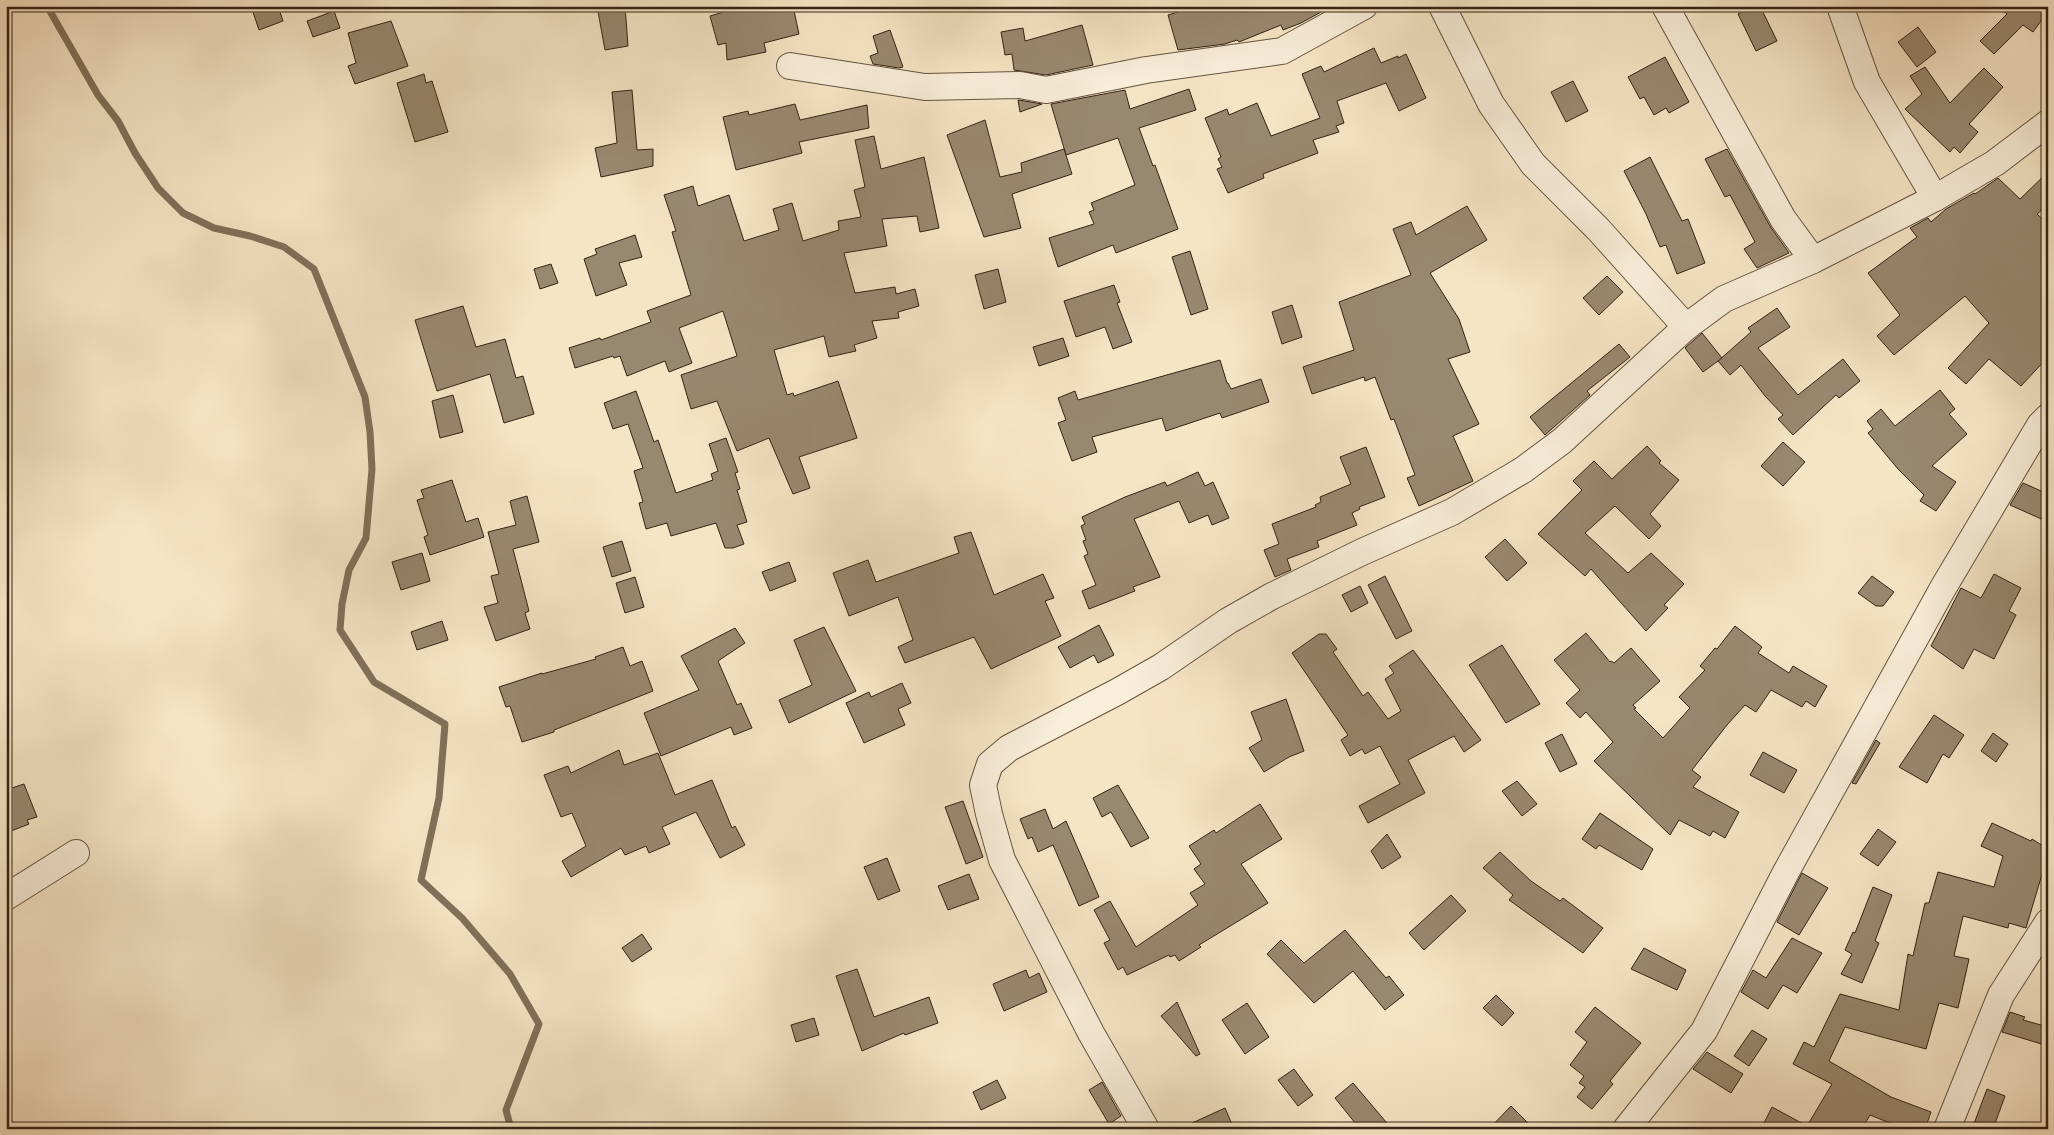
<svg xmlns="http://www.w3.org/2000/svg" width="2054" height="1135" font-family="'IM FELL English',serif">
  <rect width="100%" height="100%" fill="#f6e5c5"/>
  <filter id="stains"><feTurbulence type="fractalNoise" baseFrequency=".004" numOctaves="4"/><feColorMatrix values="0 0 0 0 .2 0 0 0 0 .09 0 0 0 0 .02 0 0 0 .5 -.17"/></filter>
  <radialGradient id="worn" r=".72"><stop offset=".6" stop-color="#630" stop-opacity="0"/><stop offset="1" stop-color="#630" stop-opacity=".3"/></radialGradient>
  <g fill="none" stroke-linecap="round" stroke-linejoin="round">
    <polyline stroke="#81705a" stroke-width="7" points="47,6 98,95 118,121 135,153 158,188 183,213 214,228 250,236 284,247 314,269 365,397 370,432 372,469 366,538 349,570 342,604 340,630 374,682 445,724 439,798 421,880 462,918 510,974 539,1024 506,1110 511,1129"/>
  </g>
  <g fill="#998870" stroke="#342414">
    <polygon points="251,6 278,6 283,21 259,30"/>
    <polygon points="597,6 625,6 628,46 605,50"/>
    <polygon points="744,6 793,6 799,34 764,43 766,52 727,60 726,43 718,45 710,16"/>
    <polygon points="1198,6 1332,6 1301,23 1283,30 1281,25 1239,42 1237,40 1225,44 1178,50 1168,15"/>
    <polygon points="1754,6 1760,6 1777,41 1756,51 1738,14"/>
    <polygon points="1996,6 2042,6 2039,9 2046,14 2033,32 2023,25 1994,54 1980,41 2007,14"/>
    <polygon points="334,11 340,28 313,37 307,21"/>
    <polygon points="391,21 408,66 355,84 348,66 356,63 348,33"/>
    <polygon points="1082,25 1093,65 1046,75 1014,70 1012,54 1005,55 1001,32 1023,28 1025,41"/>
    <polygon points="1918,27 1936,52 1917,67 1898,42"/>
    <polygon points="890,30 903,67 899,68 873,64 870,56 878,53 873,36"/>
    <polygon points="1374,48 1381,63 1398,56 1398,58 1406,54 1426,98 1399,111 1386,83 1337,101 1344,123 1336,126 1339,132 1313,140 1318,153 1263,174 1264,178 1228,193 1217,169 1222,167 1218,159 1221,157 1205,118 1227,109 1229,115 1257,103 1271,136 1320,118 1302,74 1321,66 1324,72"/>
    <polygon points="1665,57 1689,102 1669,113 1666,108 1654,115 1644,97 1640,99 1628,77"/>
    <polygon points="1925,67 1950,103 1984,68 2003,87 1969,124 1978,132 1960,153 1954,147 1950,152 1905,109 1922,94 1910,76"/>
    <polygon points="424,74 426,83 432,81 448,132 415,142 397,83"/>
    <polygon points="1573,81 1588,111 1566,122 1551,92"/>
    <polygon points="1189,89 1196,110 1139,128 1153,166 1155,165 1178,229 1116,253 1113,245 1058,267 1049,238 1094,224 1089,212 1094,210 1091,203 1135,185 1118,138 1066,155 1051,104 1125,90 1130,109"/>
    <polygon points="632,90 637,150 653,149 653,166 601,177 595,148 617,143 612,92"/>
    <polygon points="1018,100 1019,100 1042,104 1020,112"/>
    <polygon points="795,104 800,120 867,105 869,128 799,142 802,153 736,170 723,117 748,111 749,115"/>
    <polygon points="985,120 1000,177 1022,172 1021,163 1064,149 1072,174 1012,194 1021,228 984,237 947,135"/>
    <polygon points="874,136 881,169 924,157 939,228 920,232 917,216 882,219 887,246 844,253 855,293 895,287 896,294 915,289 919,306 898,312 899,318 872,321 877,338 854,345 856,351 829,357 824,336 774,350 787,395 793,393 794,396 838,381 857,438 799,457 810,488 793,494 769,438 737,451 717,401 691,409 681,375 737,356 723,311 679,328 692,363 669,372 665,361 627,376 620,356 614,358 613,356 575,368 569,348 600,338 601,340 651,322 647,311 691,295 672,232 676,231 664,195 693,186 698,206 729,195 744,241 779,230 773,209 792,203 803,241 839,230 838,221 861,217 854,190 865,187 855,140"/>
    <polygon points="1727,149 1770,226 1789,253 1757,268 1744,249 1755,242 1730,195 1725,197 1705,159"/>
    <polygon points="1650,157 1682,221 1688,219 1705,263 1677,274 1666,245 1660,247 1646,214 1624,171"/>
    <polygon points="2048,172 2048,205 2037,214 2048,224 2048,357 2021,386 1989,359 1966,384 1948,368 1989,323 1965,296 1894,355 1877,336 1900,315 1868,273 1917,237 1910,228 1928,218 1931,222 1946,209 1974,193 1975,194 1998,178 2020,199"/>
    <polygon points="1467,206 1487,240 1430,273 1459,319 1470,352 1448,359 1479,424 1453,436 1473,481 1419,506 1407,478 1415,475 1394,419 1391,420 1375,377 1365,381 1364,377 1312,394 1303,367 1354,350 1339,302 1411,275 1393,229 1411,222 1416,235"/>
    <polygon points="635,235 642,257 619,263 627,285 596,296 584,259 597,254 595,249"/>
    <polygon points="1190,251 1208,309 1191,315 1172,257"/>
    <polygon points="551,264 558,283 540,289 534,269"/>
    <polygon points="998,269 1006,302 984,309 975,275"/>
    <polygon points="1607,276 1623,292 1599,315 1583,298"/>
    <polygon points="1114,285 1120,302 1117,303 1132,342 1113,349 1105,327 1076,337 1064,301"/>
    <polygon points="1292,305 1302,337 1282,344 1272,312"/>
    <polygon points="463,306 476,347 505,339 516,378 523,376 534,414 504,423 490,374 437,391 415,320"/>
    <polygon points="1777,308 1790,327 1758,348 1798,395 1843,359 1860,381 1839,398 1836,395 1793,435 1778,419 1783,415 1765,396 1741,365 1730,375 1718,361 1751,332 1748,328"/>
    <polygon points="1702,333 1722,358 1703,372 1685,348"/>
    <polygon points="1063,338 1069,356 1039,366 1033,347"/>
    <polygon points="1619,344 1630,357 1587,391 1590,395 1545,435 1530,417"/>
    <polygon points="1220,360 1227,383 1228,383 1231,389 1261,379 1269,402 1222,418 1220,413 1166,431 1162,418 1092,437 1097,452 1072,461 1058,423 1066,420 1058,398 1075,391 1078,400"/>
    <polygon points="1940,390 1955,409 1949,414 1967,434 1932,466 1956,482 1936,511 1920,501 1924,495 1898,469 1868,433 1873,429 1867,421 1881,409 1895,426"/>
    <polygon points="636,391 654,442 658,440 676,493 713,480 711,474 718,471 709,444 726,438 738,472 735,473 740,489 737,490 747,522 737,525 744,544 733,548 725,548 716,523 671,536 667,523 646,529 639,503 643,502 634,471 643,468 628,424 613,429 604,403"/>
    <polygon points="453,395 463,432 440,438 432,401"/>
    <polygon points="1783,442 1805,462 1783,486 1761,466"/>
    <polygon points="1647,446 1661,461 1659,463 1679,480 1650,514 1661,526 1649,539 1615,506 1585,533 1628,573 1651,553 1684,584 1664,605 1668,608 1646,631 1591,569 1585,576 1538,534 1582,490 1573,481 1594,461 1612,479"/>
    <polygon points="1366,447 1385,497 1359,507 1360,509 1352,513 1357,525 1317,541 1319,547 1287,559 1291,570 1275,577 1264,550 1279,544 1272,524 1316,507 1315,505 1321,502 1320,497 1351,484 1340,457"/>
    <polygon points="1198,472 1205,486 1213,482 1229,518 1212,525 1208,515 1189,523 1179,501 1134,519 1160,577 1133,587 1135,591 1089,609 1082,591 1096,585 1084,556 1088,554 1083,541 1086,540 1081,526 1085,524 1082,517 1125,497 1165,482 1167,486"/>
    <polygon points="452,480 466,522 478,518 484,537 430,555 424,537 428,535 417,500 424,498 421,490"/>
    <polygon points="2023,483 2048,494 2048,522 2010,505"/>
    <polygon points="527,496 539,542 513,549 529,611 525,613 530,629 496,641 484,607 498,603 491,576 499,574 488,532 516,525 510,501"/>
    <polygon points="971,532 994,595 1043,574 1054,598 1045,601 1061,636 991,669 974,637 905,663 898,647 913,640 898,597 849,616 833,573 868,560 876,582 959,553 954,537"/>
    <polygon points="1505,539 1527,563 1507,581 1485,557"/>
    <polygon points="622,541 631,571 612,577 603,547"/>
    <polygon points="422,553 430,581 401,590 392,562"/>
    <polygon points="789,562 796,581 770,591 762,572"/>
    <polygon points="1994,574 2021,588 2009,611 2016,615 1994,659 1974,649 1963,669 1931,646 1961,588 1981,598"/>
    <polygon points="1385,576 1412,631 1396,639 1368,585"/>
    <polygon points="1872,576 1894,592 1883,606 1876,606 1858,593"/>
    <polygon points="635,577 644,607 625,613 616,583"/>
    <polygon points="1360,586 1368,603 1351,612 1342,595"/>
    <polygon points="442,621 448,640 417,650 411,632"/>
    <polygon points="1099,625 1114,655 1098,663 1094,655 1070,668 1058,647"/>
    <polygon points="1735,626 1762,647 1758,653 1789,673 1793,666 1827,686 1815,707 1806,701 1802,707 1771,690 1756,712 1745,705 1727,725 1692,770 1701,777 1693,787 1739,812 1725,838 1713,831 1710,836 1679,820 1670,835 1594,761 1613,742 1586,712 1580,718 1566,703 1580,690 1554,660 1586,633 1610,662 1611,661 1614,663 1631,648 1660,681 1633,705 1636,708 1634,709 1663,738 1690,708 1679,697 1705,670 1700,666 1715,648 1717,649"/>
    <polygon points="824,627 856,691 789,723 779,700 812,685 794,640"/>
    <polygon points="735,628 745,643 718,661 737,705 741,703 752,728 734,735 731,727 661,756 644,713 699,690 681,656"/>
    <polygon points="1319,634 1326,634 1337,649 1333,652 1363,696 1368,692 1388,719 1401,711 1385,679 1394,673 1389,666 1413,650 1481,740 1464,752 1454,736 1408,760 1425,793 1368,823 1359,806 1400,784 1380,746 1365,754 1362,749 1350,756 1341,740 1348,735 1292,653"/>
    <polygon points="1502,645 1540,704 1506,723 1469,665"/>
    <polygon points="623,647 630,666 642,661 653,691 554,730 554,732 522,742 510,706 506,707 499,687 542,673 542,674 596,659 595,657"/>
    <polygon points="902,683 911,703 898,709 905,725 864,743 846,703 869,692 871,697"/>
    <polygon points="1286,699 1304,751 1289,757 1264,772 1249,748 1262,740 1251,712"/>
    <polygon points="1934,715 1964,735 1949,758 1943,754 1927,783 1899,767"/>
    <polygon points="1993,733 2008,744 1996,762 1981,751"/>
    <polygon points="1562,734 1577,764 1560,772 1545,743"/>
    <polygon points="1876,740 1880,743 1856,784 1852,783"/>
    <polygon points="619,750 624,765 658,753 675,795 712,780 732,828 735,826 745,845 720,858 696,812 662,827 670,844 649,853 646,846 625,855 621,848 571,877 562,861 586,846 572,813 561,817 544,775 568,766 571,773"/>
    <polygon points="1763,752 1797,770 1784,793 1750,775"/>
    <polygon points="1517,781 1537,804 1522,816 1502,791"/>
    <polygon points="24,784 37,817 27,820 29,824 6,833 6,790"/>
    <polygon points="1118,785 1149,838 1131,847 1111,812 1102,817 1093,798"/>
    <polygon points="963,801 983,857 966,864 945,807"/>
    <polygon points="1260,804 1282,839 1241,864 1268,903 1199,945 1201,947 1179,961 1175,955 1170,957 1169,955 1127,975 1123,967 1118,970 1104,943 1110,940 1094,910 1110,901 1136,947 1198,905 1190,893 1205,884 1194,869 1201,864 1189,846 1214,830 1216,833"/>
    <polygon points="1045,809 1053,829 1066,821 1099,897 1079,906 1053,845 1038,852 1032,837 1028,839 1020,819"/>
    <polygon points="1600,813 1653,849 1642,870 1599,845 1596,849 1582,839"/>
    <polygon points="1992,823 2031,841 2032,839 2048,849 2048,874 2043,871 2026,928 2009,923 2008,928 1963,916 1954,956 1969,959 1958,1008 1939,1003 1926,1049 1845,1027 1829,1061 1891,1097 1931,1112 1925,1129 1905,1129 1870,1115 1862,1129 1761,1129 1772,1107 1807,1126 1832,1084 1793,1064 1804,1042 1814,1047 1840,994 1899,1010 1908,954 1913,956 1925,903 1929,903 1938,872 1994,887 2003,856 1981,846"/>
    <polygon points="1878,829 1896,842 1878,866 1860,854"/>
    <polygon points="1387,834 1401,857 1382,869 1371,851"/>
    <polygon points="1500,852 1531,881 1560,901 1563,898 1603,928 1583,953 1509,900 1513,895 1483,868"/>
    <polygon points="887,858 900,891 878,900 864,867"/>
    <polygon points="1802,873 1828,888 1799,935 1777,922"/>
    <polygon points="969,874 979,899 948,910 938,886"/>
    <polygon points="1873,887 1892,895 1875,941 1879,943 1862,983 1841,974 1852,954 1845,950 1853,932 1855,933"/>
    <polygon points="1451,895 1466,911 1424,950 1409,933"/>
    <polygon points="1345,930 1386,978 1389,976 1404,995 1385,1010 1353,971 1314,1003 1267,954 1281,940 1304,963"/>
    <polygon points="642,934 652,949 632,962 622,948"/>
    <polygon points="1792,938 1822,953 1797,993 1783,985 1768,1009 1741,992 1753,970 1766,978"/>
    <polygon points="1644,948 1686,970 1677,990 1631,969"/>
    <polygon points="857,969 874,1017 929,997 938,1023 905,1035 904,1033 862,1051 836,976"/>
    <polygon points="1026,970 1029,978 1039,973 1047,992 1004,1011 993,984"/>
    <polygon points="1496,995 1514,1013 1502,1026 1483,1008"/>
    <polygon points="1177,1002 1200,1054 1196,1056 1161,1016"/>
    <polygon points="1247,1003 1269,1037 1245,1054 1222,1020"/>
    <polygon points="1595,1007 1641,1043 1610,1081 1613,1084 1592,1109 1577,1097 1585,1087 1579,1083 1584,1076 1570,1065 1587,1042 1575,1032"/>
    <polygon points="2010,1012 2025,1017 2023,1020 2048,1027 2048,1046 2002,1032"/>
    <polygon points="814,1018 819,1035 796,1042 791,1025"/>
    <polygon points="1752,1030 1767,1039 1749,1066 1734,1056"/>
    <polygon points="1707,1052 1743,1074 1731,1093 1693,1069"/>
    <polygon points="1294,1069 1313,1095 1298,1106 1278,1080"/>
    <polygon points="997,1080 1006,1098 981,1110 973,1092"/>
    <polygon points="1102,1082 1121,1116 1109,1124 1089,1090"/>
    <polygon points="1353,1083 1392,1129 1360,1129 1335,1098"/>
    <polygon points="1987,1089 2005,1096 1993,1129 1972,1129"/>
    <polygon points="1511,1106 1534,1129 1489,1129"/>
    <polygon points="1225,1108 1234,1129 1179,1129"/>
  </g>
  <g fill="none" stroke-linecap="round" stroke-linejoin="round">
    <defs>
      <g id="minor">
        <polyline points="1442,6 1491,104 1533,164 1598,229 1686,327"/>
        <polyline points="1665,6 1783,219 1813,260"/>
        <polyline points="1840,6 1867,82 1935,198"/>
        <polyline points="790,66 925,87 1020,85 1046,90 1146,70 1282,51 1364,6"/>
        <polyline points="6,897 76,853"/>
        <polyline points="1146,1129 1091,1033 1002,860 989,814 983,785 990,764 1009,748 1117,692 1161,667 1228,621 1272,596 1362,552 1452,512 1523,470 1562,441 1686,327 1724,299 1813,260 1935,198 1995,163 2048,123"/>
        <polyline points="1626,1129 1704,1031 1786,872 1943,588 2040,425 2048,417"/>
        <polyline points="1947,1129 2001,995 2048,922"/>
      </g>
    </defs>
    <use href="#minor" stroke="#645440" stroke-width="28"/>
    <use href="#minor" stroke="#f9eed9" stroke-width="26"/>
  </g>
  <rect width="2054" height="1135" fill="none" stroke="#f6e5c5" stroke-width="25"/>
  <rect x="8" y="8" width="2039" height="1120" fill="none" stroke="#342414" stroke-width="2.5"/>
  <rect x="12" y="12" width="2029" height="1110" fill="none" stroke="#342414"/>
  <rect width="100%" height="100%" filter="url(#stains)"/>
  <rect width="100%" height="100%" fill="url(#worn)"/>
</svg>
